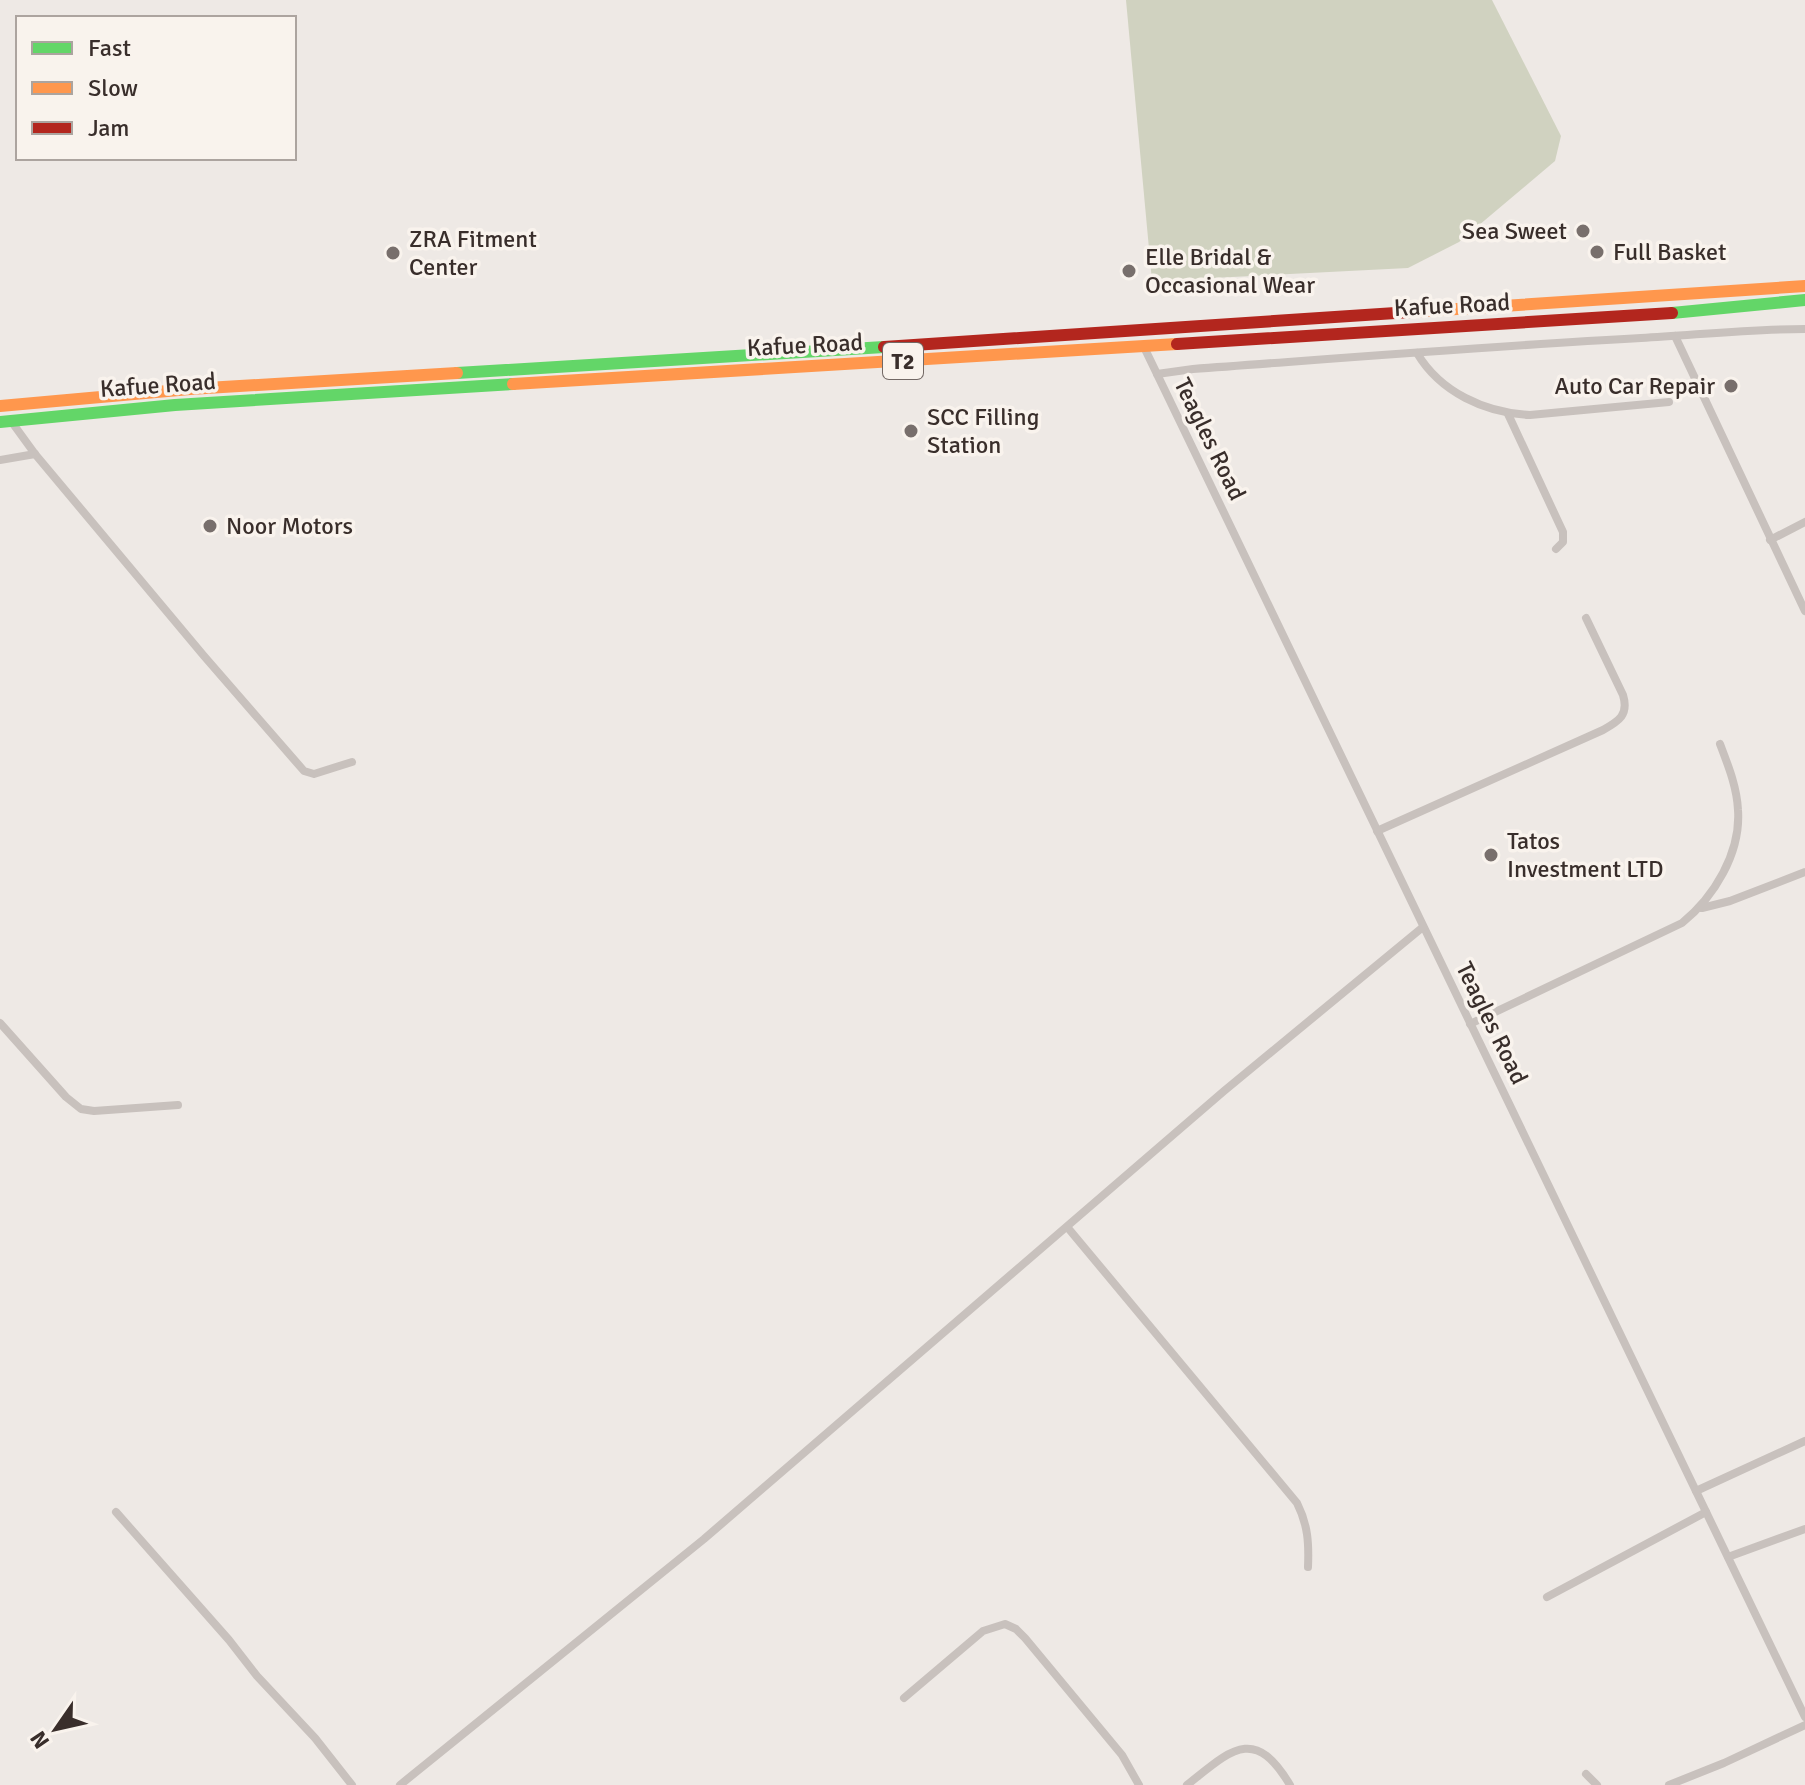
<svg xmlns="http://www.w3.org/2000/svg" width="1805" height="1785" font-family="Signika,sans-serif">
  <rect width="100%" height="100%" fill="#eee9e5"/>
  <polygon fill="#d0d2c0" points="1126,0 1492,0 1561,136 1555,161 1459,242 1408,268 1152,281"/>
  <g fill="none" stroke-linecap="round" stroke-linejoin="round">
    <g stroke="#c8c1bd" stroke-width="8">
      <polyline points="1675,336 1805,611"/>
      <polyline points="1143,345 1805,1717"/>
      <path d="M1417,353C1440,392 1485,413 1530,415L1669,402"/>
      <path d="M1157,374L1193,369C1343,358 1492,346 1641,338C1696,335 1750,329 1805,329"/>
      <polyline points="1508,414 1563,532 1563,542 1556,549"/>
      <polyline points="11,421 35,454 204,656 304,771 314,774 352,762"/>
      <polyline points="0,460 35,454"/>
      <polyline points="1770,540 1805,522"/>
      <path d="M1377,831L1603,730C1619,721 1629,715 1623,695L1586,618"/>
      <polyline points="1702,908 1730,901 1805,872"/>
      <polyline points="0,1023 66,1097 81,1109 94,1111 178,1105"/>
      <path d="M1470,1024L1682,923C1714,897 1741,853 1738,810C1737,787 1728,765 1720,744"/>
      <path d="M1068,1228L1297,1503C1308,1525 1309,1543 1308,1567"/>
      <polyline points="1696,1491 1805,1441"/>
      <polyline points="116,1512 229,1640 257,1676 315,1738 352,1785"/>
      <polyline points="1728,1557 1805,1529"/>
      <polyline points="1547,1597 1706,1512"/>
      <polyline points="904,1698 983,1631 1005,1624 1016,1629 1025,1638 1122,1755 1139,1785"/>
      <polyline points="1586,1774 1597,1785"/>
      <polyline points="400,1785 704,1539 1224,1091 1423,927"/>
      <path d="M1187,1785C1230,1751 1254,1724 1290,1785"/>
      <polyline points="1669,1785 1724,1763 1805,1725"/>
    </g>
    <g stroke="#63d668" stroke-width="12">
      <polyline points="1672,313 1805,300"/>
      <polyline points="457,373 884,347"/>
      <polyline points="0,422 175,405 513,384"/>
    </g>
    <g stroke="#ff974d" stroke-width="12">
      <polyline points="1426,311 1805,286"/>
      <polyline points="513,384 1177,344"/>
      <polyline points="0,406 190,389 457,373"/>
    </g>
    <g stroke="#b3261e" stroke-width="12">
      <polyline points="1177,344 1672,313"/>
      <polyline points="884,347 1426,311"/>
    </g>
  </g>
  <g fill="#786f6c" stroke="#f9f3ed" stroke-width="3">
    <circle cx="1583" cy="231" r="8"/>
    <circle cx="1597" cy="252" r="8"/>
    <circle cx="393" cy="253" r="8"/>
    <circle cx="1129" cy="271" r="8"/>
    <circle cx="1731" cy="386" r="8"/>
    <circle cx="911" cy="431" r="8"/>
    <circle cx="210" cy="526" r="8"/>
    <circle cx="1491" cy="855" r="8"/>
  </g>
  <g text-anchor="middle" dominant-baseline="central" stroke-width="7" stroke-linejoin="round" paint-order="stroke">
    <rect fill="#f9f3ed" stroke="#736965" stroke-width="2" x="883" y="343" width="40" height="36" rx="6"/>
    <g font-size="22" font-weight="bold" fill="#392e2b">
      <text x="903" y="361">T2</text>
    </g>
    <g font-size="24" fill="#392e2b" stroke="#f9f3ed" text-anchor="start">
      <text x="1567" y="231" text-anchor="end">Sea Sweet</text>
      <text x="409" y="239">ZRA Fitment<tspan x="409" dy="28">Center</tspan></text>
      <text x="1613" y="252">Full Basket</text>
      <text x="1145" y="257">Elle Bridal &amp;<tspan x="1145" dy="28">Occasional Wear</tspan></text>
      <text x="1715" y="386" text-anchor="end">Auto Car Repair</text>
      <text x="927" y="417">SCC Filling<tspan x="927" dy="28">Station</tspan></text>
      <text x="226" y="526">Noor Motors</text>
      <text x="1507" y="841">Tatos<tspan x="1507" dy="28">Investment LTD</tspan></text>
    </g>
    <g font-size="24" fill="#392e2b" stroke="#f9f3ed">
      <text transform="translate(1452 305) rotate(-3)">Kafue Road</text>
      <text transform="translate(805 345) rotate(-3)">Kafue Road</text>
      <text transform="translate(158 385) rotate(-4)">Kafue Road</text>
      <text transform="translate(1210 439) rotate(64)">Teagles Road</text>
      <text transform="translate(1492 1023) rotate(64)">Teagles Road</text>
    </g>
  </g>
  <rect x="16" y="16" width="280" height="144" fill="#f9f3ed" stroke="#aca49f" stroke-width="2"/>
  <rect x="32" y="42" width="40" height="12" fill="#63d668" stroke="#aca49f" stroke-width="2"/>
  <text x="88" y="56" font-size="24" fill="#392e2b">Fast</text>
  <rect x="32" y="82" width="40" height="12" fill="#ff974d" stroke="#aca49f" stroke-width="2"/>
  <text x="88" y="96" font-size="24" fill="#392e2b">Slow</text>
  <rect x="32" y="122" width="40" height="12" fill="#b3261e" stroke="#aca49f" stroke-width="2"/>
  <text x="88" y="136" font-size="24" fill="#392e2b">Jam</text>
  <g transform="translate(56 1729) rotate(236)" stroke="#f9f3ed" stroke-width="6" paint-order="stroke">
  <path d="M0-6L14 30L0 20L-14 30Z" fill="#392e2b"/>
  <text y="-12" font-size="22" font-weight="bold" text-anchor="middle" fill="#392e2b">N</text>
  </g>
</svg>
